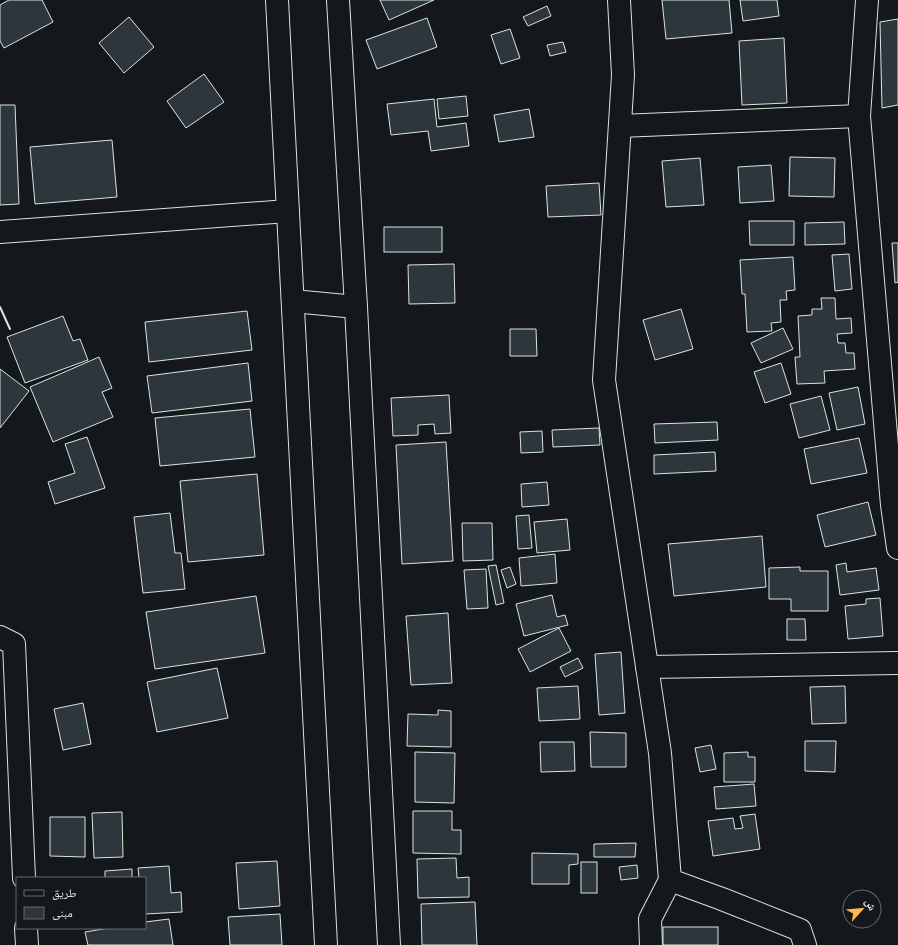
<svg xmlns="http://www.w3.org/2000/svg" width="898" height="945" font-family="'Fira Sans Condensed','Noto Naskh Arabic',sans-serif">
  <rect width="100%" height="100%" fill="#14181c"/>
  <g fill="#2c363c" stroke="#d8e6dc">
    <polygon points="9,0 42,0 53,22 4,48 0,41 0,5"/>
    <polygon points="380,0 434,0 389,20"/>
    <polygon points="662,0 729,0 732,33 666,39"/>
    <polygon points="740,0 777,0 779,16 743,21"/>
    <polygon points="547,6 551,16 528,26 523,17"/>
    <polygon points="129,17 154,47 124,73 99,43"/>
    <polygon points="427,18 437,47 377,69 366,40"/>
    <polygon points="898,19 898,105 882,108 880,22"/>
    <polygon points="510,29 520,58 501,64 491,35"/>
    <polygon points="784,38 787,103 742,105 739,41"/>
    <polygon points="563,42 566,52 550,56 547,45"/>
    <polygon points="204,74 224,102 186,128 167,101"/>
    <polygon points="466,96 468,116 439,119 437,99"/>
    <polygon points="434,99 437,127 466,123 469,146 431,151 428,131 391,135 387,104"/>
    <polygon points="0,105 15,105 19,204 0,205"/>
    <polygon points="529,109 534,137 499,142 494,115"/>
    <polygon points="112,140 117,197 35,204 30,147"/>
    <polygon points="790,157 835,158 834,197 789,196"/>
    <polygon points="700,158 704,205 666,207 662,161"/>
    <polygon points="771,165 774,201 740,203 738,167"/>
    <polygon points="599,183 601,215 548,217 546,186"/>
    <polygon points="749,221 794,221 794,245 750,245"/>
    <polygon points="844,222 845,244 805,245 805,223"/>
    <rect x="384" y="227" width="58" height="25"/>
    <polygon points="892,243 898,243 898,282 895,283"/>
    <polygon points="849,254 852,289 835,291 832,255"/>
    <polygon points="793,257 795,290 786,291 787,300 780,300 781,322 771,323 772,331 747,332 745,294 742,294 740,260"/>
    <polygon points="454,264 455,303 409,304 408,265"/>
    <polygon points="821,298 835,298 836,319 851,318 852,333 837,334 838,343 845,343 846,353 854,353 855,369 824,371 825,383 797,384 795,357 800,357 798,316 812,315 812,309 822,309"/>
    <polygon points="681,309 693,349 655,360 643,320"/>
    <polygon points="247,311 252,350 149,362 145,322"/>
    <polygon points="63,316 73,341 80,339 88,360 25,383 7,337"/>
    <polygon points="783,328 793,349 761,363 751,343"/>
    <polygon points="510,329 536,329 537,356 510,356"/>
    <polygon points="99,357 112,388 102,392 113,417 53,442 30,387"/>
    <polygon points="248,363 252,401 152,413 147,376"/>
    <polygon points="781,363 791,394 765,403 754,372"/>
    <polygon points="0,369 29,391 0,428"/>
    <polygon points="858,387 865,424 837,430 829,393"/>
    <polygon points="449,395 451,433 435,434 434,424 418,425 418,435 393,436 391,398"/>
    <polygon points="821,396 830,430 799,438 790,404"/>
    <polygon points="250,409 255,457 160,466 155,418"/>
    <polygon points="717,422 718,440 655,443 654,424"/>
    <polygon points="599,428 600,445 553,447 552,430"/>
    <polygon points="542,431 543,452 521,453 520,432"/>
    <polygon points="87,437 105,488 55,504 48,482 75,473 65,444"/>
    <polygon points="859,438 867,473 811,484 804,449"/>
    <polygon points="446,442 453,561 402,564 396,445"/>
    <polygon points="715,452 716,471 654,474 654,455"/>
    <polygon points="257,474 264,555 188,562 180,481"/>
    <polygon points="547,482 549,505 522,507 521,484"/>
    <polygon points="868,502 876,535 825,547 817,515"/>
    <polygon points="170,513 175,553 181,553 185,589 143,593 134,517"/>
    <polygon points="529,515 532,548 518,549 516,516"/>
    <polygon points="567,519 570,550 537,553 534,522"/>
    <polygon points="462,523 492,523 493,560 463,561"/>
    <polygon points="762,536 766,587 674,596 668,544"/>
    <polygon points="555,554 557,583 521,586 519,558"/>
    <polygon points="846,563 847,572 876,568 879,590 840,595 836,565"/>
    <polygon points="496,565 504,603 496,605 488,566"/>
    <polygon points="510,567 516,584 507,588 501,570"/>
    <polygon points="800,567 800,571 828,571 828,611 791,611 791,599 769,599 769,568"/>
    <polygon points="486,569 488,608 467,609 464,570"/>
    <polygon points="552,595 557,617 565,615 568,625 524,636 516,604"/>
    <polygon points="256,596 265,653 155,669 146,612"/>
    <polygon points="880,598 883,636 848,639 845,606 866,604 866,599"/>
    <polygon points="448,613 452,683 411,685 406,616"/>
    <polygon points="787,619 805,619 806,640 787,640"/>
    <polygon points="559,628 571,651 530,672 518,649"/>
    <polygon points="621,652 625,713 599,715 595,654"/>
    <polygon points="578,658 583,668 565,677 560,667"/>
    <polygon points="217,668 228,718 157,732 147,682"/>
    <polygon points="578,686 580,719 539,721 537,688"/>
    <polygon points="845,686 846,723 812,724 810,687"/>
    <polygon points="83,703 91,744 63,750 54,709"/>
    <polygon points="438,710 451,711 451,747 407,746 408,714 438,715"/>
    <polygon points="590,732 626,733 626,767 591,767"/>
    <polygon points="805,741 836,741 835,772 805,771"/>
    <polygon points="540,742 574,742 575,771 541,772"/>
    <polygon points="711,745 716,769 700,772 695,748"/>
    <polygon points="415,752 455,753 454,803 415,802"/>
    <polygon points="748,752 748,757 755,757 755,782 724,782 724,753"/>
    <polygon points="754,784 756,806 716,809 714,787"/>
    <polygon points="413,811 452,811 452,830 461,830 461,854 413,853"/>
    <polygon points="122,812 123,857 94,858 92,813"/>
    <polygon points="755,814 760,849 713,856 708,821 733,818 735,829 743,828 740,816"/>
    <polygon points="50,817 85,817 85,857 50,856"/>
    <polygon points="636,843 635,857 594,857 594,844"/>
    <polygon points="532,853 578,854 578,864 569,865 569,884 532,884"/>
    <polygon points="456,858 457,878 469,877 469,897 418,898 417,859"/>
    <polygon points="277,861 280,906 239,909 236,863"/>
    <rect x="581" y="862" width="16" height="31"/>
    <polygon points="637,865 638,878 621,880 619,867"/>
    <polygon points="169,866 171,893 181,892 182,912 145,914 145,878 139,878 138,868"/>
    <polygon points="132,869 132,878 105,878 105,871"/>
    <polygon points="475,902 477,945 422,945 421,904"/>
    <polygon points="280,914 282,945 230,945 228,917"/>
    <polygon points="169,919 173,945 88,945 85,932 109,928 145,928 145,922"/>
    <rect x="663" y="927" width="55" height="18"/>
  </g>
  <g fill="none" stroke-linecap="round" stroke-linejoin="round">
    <defs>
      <g id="minor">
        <polyline points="619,0 623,75 604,380 660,753 670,880 722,899 800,930 805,945"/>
        <polyline points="867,0 859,116 892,505 898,548"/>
        <polyline points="620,126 859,116"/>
        <polyline points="0,232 288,211"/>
        <polyline points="0,637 14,644 24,878"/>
        <polyline points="647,667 898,663"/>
        <polyline points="26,928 27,945"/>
        <polyline points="651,945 650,919 670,880"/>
      </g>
      <g id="major">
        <polyline points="277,0 326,945"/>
        <polyline points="338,0 356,307 389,945"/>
        <polyline points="293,301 356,307"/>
      </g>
    </defs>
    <use href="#minor" stroke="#d8e6dc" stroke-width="24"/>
    <use href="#major" stroke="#d8e6dc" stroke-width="24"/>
    <use href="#minor" stroke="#14181c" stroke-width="22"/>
    <use href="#major" stroke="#14181c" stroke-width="22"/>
    <polyline stroke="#d8e6dc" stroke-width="2" points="0,307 10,329"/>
  </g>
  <rect x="16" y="877" width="130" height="52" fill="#14181c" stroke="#626a69"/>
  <rect x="24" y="890" width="20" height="6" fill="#14181c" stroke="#626a69"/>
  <text x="52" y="897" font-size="12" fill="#d8e6dc">طريق</text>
  <rect x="24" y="907" width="20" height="12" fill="#2c363c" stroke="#626a69"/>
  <text x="52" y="917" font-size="12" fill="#d8e6dc">مبنى</text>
  <g transform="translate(862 909) rotate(63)"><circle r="19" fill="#14181c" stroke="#626a69"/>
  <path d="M0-3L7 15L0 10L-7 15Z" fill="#ffb74d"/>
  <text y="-6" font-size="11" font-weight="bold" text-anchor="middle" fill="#d8e6dc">ش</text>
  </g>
</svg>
